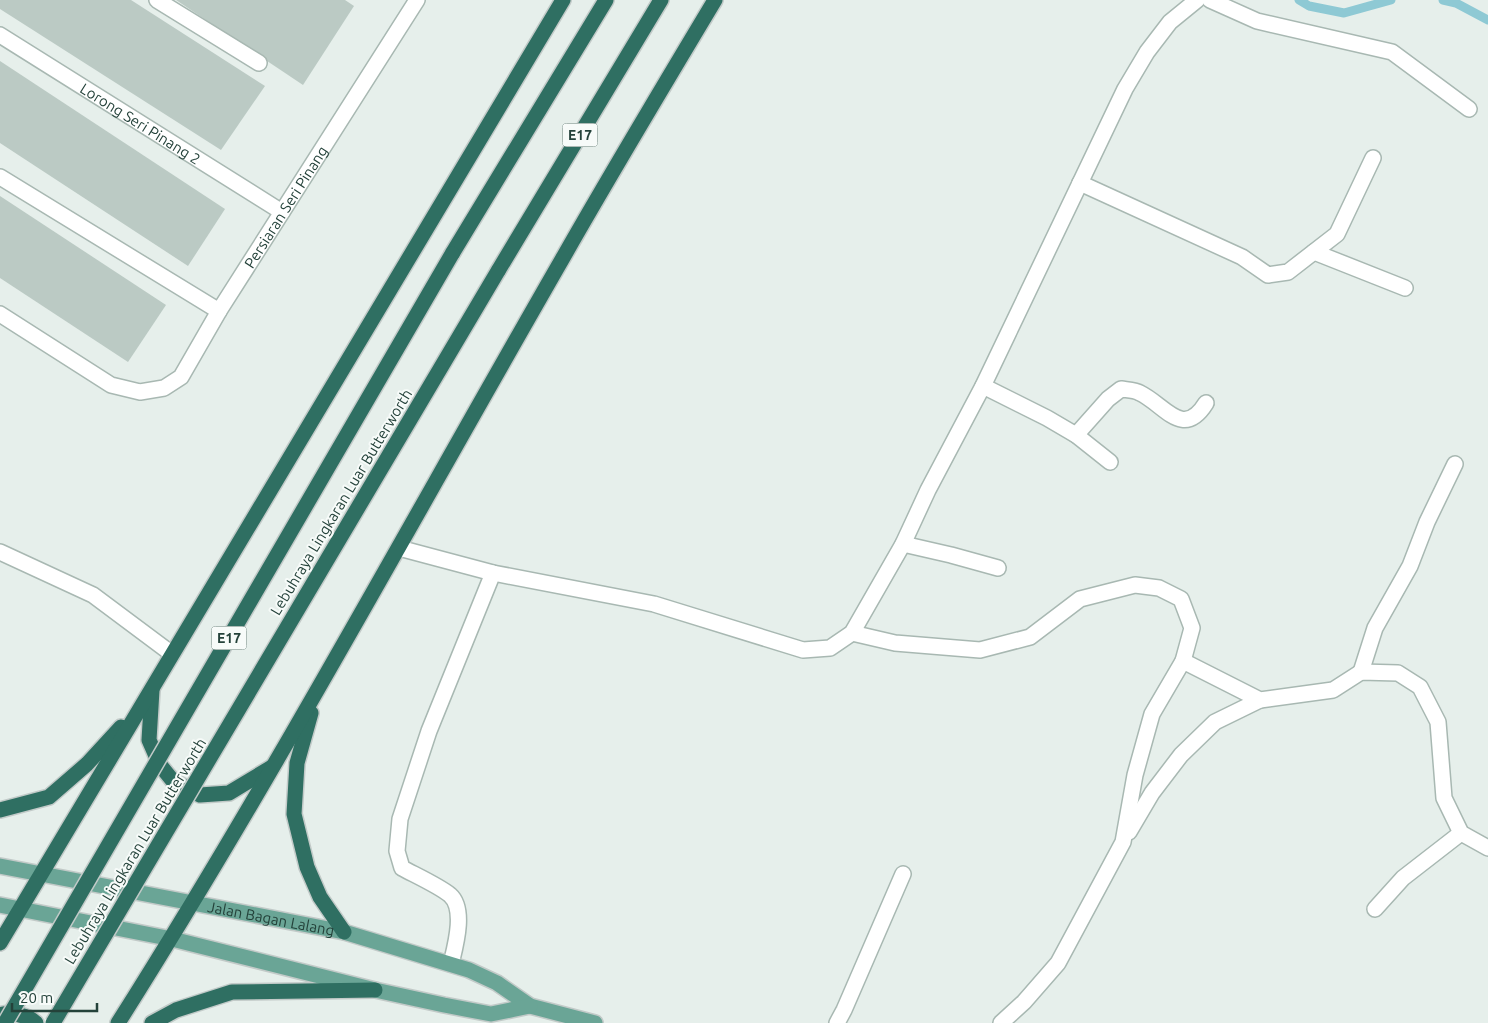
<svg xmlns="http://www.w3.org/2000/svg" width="1488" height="1023" font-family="Ubuntu,sans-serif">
  <rect width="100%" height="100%" fill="#e6efeb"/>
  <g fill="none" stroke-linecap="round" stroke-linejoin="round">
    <g stroke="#8ec9d4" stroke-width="9">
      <polyline points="1299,0 1309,6 1344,13 1391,0"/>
      <polyline points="1443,0 1456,3 1488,20"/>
    </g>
  </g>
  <g fill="#bbcac4">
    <polygon points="0,0 131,0 265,86 221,150 0,9"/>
    <polygon points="176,0 345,0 354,6 303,85"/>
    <polygon points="0,61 225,209 188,266 0,143"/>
    <polygon points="0,196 166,305 128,362 0,278"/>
  </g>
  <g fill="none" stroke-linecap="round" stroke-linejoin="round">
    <defs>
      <g id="minor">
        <polyline points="157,0 259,63"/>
        <polyline points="1210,0 1257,21 1392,52 1469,109"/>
        <path id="s1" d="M0,35L282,212"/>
        <polyline points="0,177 219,311"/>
        <polyline points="1080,183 1242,257 1268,275 1288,272 1337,234 1373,158"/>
        <polyline points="1314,252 1405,288"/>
        <path id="s2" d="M0,314L111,385L140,392L164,388L181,377L219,311L417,0"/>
        <polyline points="983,386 1047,418 1076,435 1110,462"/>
        <path d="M1076,435L1108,399L1121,389C1127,390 1135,390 1140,393C1165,405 1183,440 1206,403"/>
        <polyline points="903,544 951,555 998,568"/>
        <polyline points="399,548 493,573 654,604 803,650 830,648 852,633 903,544 928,490 983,386 1125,89 1147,52 1170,22 1197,0"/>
        <polyline points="0,552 93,595 172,654"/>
        <polyline points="852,633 895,643 980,650 1030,637 1080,599 1135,585 1159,588 1181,599 1192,628 1183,661 1152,714 1135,775 1123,842 1058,963 1024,1002 1001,1023"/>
        <polyline points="1183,661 1260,700 1333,690 1361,672 1398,673 1420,687 1438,722 1444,798 1461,833 1488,848"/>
        <polyline points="1361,672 1375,628 1410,566 1427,522 1455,464"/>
        <polyline points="1129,832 1152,793 1181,755 1215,722 1260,700"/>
        <polyline points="1375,909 1403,878 1461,833"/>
        <path d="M451,964C455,947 466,909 450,895C439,886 415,875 402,868L397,851L400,819L429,731L493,573"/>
        <polyline points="837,1023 844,1010 903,874"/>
      </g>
      <g id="major">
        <path id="s3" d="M0,866L344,932L469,970L497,983L530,1006L595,1023"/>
        <polyline points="0,905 172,939 375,990 444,1005 491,1014 530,1006"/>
      </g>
      <g id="highway">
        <polyline points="452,254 606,0"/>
        <polyline points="498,271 661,0"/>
        <polyline points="152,690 149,740 160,765 173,781 200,795 229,793 272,767"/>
        <polyline points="311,713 297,763 294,814 307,867 320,897 344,932"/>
        <polyline points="0,810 49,797 87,764 121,727"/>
        <polyline points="0,943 563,0"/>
        <path d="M0,1015C10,1011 29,1016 36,1023"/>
        <path d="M118,1023C276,773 416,513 564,256C613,170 664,85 715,0"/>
        <polyline points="152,1023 176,1010 232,992 375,990"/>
      </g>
    </defs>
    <use href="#minor" stroke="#a8b8b2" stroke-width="18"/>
    <use href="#major" stroke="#c2cac8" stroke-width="18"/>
    <use href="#highway" stroke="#c2cac8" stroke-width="18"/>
    <use href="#minor" stroke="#fff" stroke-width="15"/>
    <use href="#major" stroke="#6aa596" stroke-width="15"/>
    <use href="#highway" stroke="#2f6f62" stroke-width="15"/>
    <defs>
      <g id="highway-bridge">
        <polyline points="5,1023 452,254"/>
        <polyline points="53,1023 498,271"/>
      </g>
    </defs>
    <use href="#highway-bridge" stroke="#c2cac8" stroke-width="18" stroke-linecap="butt"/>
    <use href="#highway-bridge" stroke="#2f6f62" stroke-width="15"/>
  </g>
  <g text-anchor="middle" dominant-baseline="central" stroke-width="4" stroke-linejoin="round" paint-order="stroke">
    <g fill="#f7fbf9" stroke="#637a73" stroke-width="1">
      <rect x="562.5" y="123.5" width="35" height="23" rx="4"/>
      <rect x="211.5" y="626.5" width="35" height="23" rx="4"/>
    </g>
    <g font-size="14" font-weight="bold" fill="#24423a">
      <text x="580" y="135">E17</text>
      <text x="229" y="638">E17</text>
    </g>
    <g font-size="15" fill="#24423a" stroke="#f7fbf9">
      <text stroke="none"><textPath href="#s1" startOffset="166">Lorong Seri Pinang 2</textPath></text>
      <text stroke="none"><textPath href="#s2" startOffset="406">Persiaran Seri Pinang</textPath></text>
      <text transform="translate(341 502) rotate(-59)">Lebuhraya Lingkaran Luar Butterworth</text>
      <text transform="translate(135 851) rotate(-59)">Lebuhraya Lingkaran Luar Butterworth</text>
      <text stroke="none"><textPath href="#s3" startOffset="276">Jalan Bagan Lalang</textPath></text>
    </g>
  </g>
  <path d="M12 1003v8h85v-8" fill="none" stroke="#24423a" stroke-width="2.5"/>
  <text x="20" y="1003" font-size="15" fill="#24423a" stroke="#f7fbf9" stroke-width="4" paint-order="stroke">20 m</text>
</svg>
